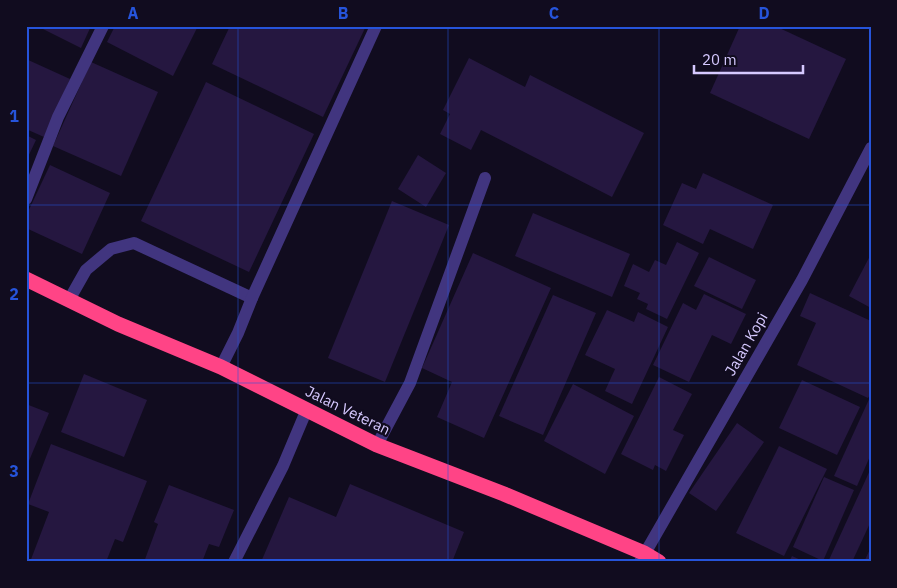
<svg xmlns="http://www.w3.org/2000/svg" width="897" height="588" font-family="'IBM Plex Sans',sans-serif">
  <rect width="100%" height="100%" fill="#110c1f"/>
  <g fill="#251740">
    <polygon points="37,26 91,26 81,48"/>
    <polygon points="115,26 198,26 173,76 107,42"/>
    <polygon points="230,26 366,26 323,117 212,64"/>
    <polygon points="740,26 775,26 846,59 809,139 710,93"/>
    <polygon points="469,58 525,87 530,75 644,133 612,197 481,130 471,150 440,134 450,114 443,110"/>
    <polygon points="26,59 70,79 44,137 26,129"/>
    <polygon points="91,62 158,92 121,176 53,146"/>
    <polygon points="206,82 314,134 249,272 141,221"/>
    <polygon points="26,135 36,140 26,161"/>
    <polygon points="418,155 446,173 426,207 398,189"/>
    <polygon points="50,165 110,193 82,254 26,228 26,216"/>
    <polygon points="703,173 773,205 753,249 710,229 703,244 663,225 682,183 696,189"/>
    <polygon points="392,201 449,225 385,382 328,358"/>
    <polygon points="533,213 630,254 612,297 515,256"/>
    <polygon points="677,242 699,253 667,319 646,309 648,304 637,299 640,293 624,286 633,264 649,272 655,260 666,265"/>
    <polygon points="473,253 551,288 484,438 437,417 452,382 422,368"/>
    <polygon points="871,254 871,308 849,296"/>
    <polygon points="709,257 756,280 742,309 694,286"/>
    <polygon points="810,293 871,321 871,393 868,398 797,365 816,323 800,316"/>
    <polygon points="704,294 746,314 731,344 712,335 689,382 653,365 683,303 696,310"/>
    <polygon points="553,295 596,313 543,435 499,416"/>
    <polygon points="607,310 634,322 638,312 668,327 632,404 605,391 615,369 585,355"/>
    <polygon points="84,374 147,400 124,457 61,432"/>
    <polygon points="659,377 692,394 673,430 684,435 666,471 655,465 653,470 621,454"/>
    <polygon points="802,380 860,407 837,455 779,428"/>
    <polygon points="573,384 634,416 605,474 544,441"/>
    <polygon points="871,395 871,454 857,486 834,476"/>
    <polygon points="26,404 49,413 26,468"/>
    <polygon points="737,423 764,442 716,511 689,493"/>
    <polygon points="51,444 147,481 123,542 115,539 106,562 30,562 49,512 28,504"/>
    <polygon points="779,446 827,469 784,556 736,533"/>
    <polygon points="871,468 871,521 852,562 828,562"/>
    <polygon points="824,477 854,490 823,561 793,547"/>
    <polygon points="350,484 464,532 452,562 261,562 289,497 336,517"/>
    <polygon points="169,485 234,510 219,547 209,544 202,562 144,562 158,524 154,522"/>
    <polygon points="871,547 871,562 864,562"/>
    <polygon points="792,556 805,562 789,562"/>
  </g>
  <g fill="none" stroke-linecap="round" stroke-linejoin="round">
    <g stroke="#41357f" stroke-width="12">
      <polyline points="69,300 86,270 111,249 134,243 252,298"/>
      <polyline points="221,367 238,333 252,298 376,26"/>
      <polyline points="377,445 410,383 485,178"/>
    </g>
    <g stroke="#41357f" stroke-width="12">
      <polyline points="26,199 58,117 103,26"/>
      <polyline points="234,562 283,466 307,409"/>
      <polyline points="640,562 802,280 871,148"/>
    </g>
    <polyline stroke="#ff4486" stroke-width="15" points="26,279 118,324 221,367 377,445 504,494 644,553 659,562"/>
  </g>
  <path fill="none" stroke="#2654da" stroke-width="1" stroke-opacity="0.55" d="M238,26V562M448,26V562M659,26V562M26,205H871M26,383H871"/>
  <g text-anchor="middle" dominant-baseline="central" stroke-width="4.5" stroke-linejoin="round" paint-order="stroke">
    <g font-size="15" fill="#d6c9ff" stroke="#110c1f">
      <text transform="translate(746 344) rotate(-60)">Jalan Kopi</text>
      <text transform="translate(348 410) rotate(26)">Jalan Veteran</text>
    </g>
  </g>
  <rect width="897" height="588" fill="none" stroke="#110c1f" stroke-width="55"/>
  <path d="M694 65v8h109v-8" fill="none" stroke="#d6c9ff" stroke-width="2.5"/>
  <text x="702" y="65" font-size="15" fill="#d6c9ff" stroke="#110c1f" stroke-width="4" paint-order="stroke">20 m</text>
  <rect x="28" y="28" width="842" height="532" fill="none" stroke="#2654da" stroke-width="2"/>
  <g font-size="16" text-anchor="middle" font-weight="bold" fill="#2654da">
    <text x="133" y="19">A</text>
    <text x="343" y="19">B</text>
    <text x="554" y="19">C</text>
    <text x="764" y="19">D</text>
    <text x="14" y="122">1</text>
    <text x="14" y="300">2</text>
    <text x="14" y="477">3</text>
  </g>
</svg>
